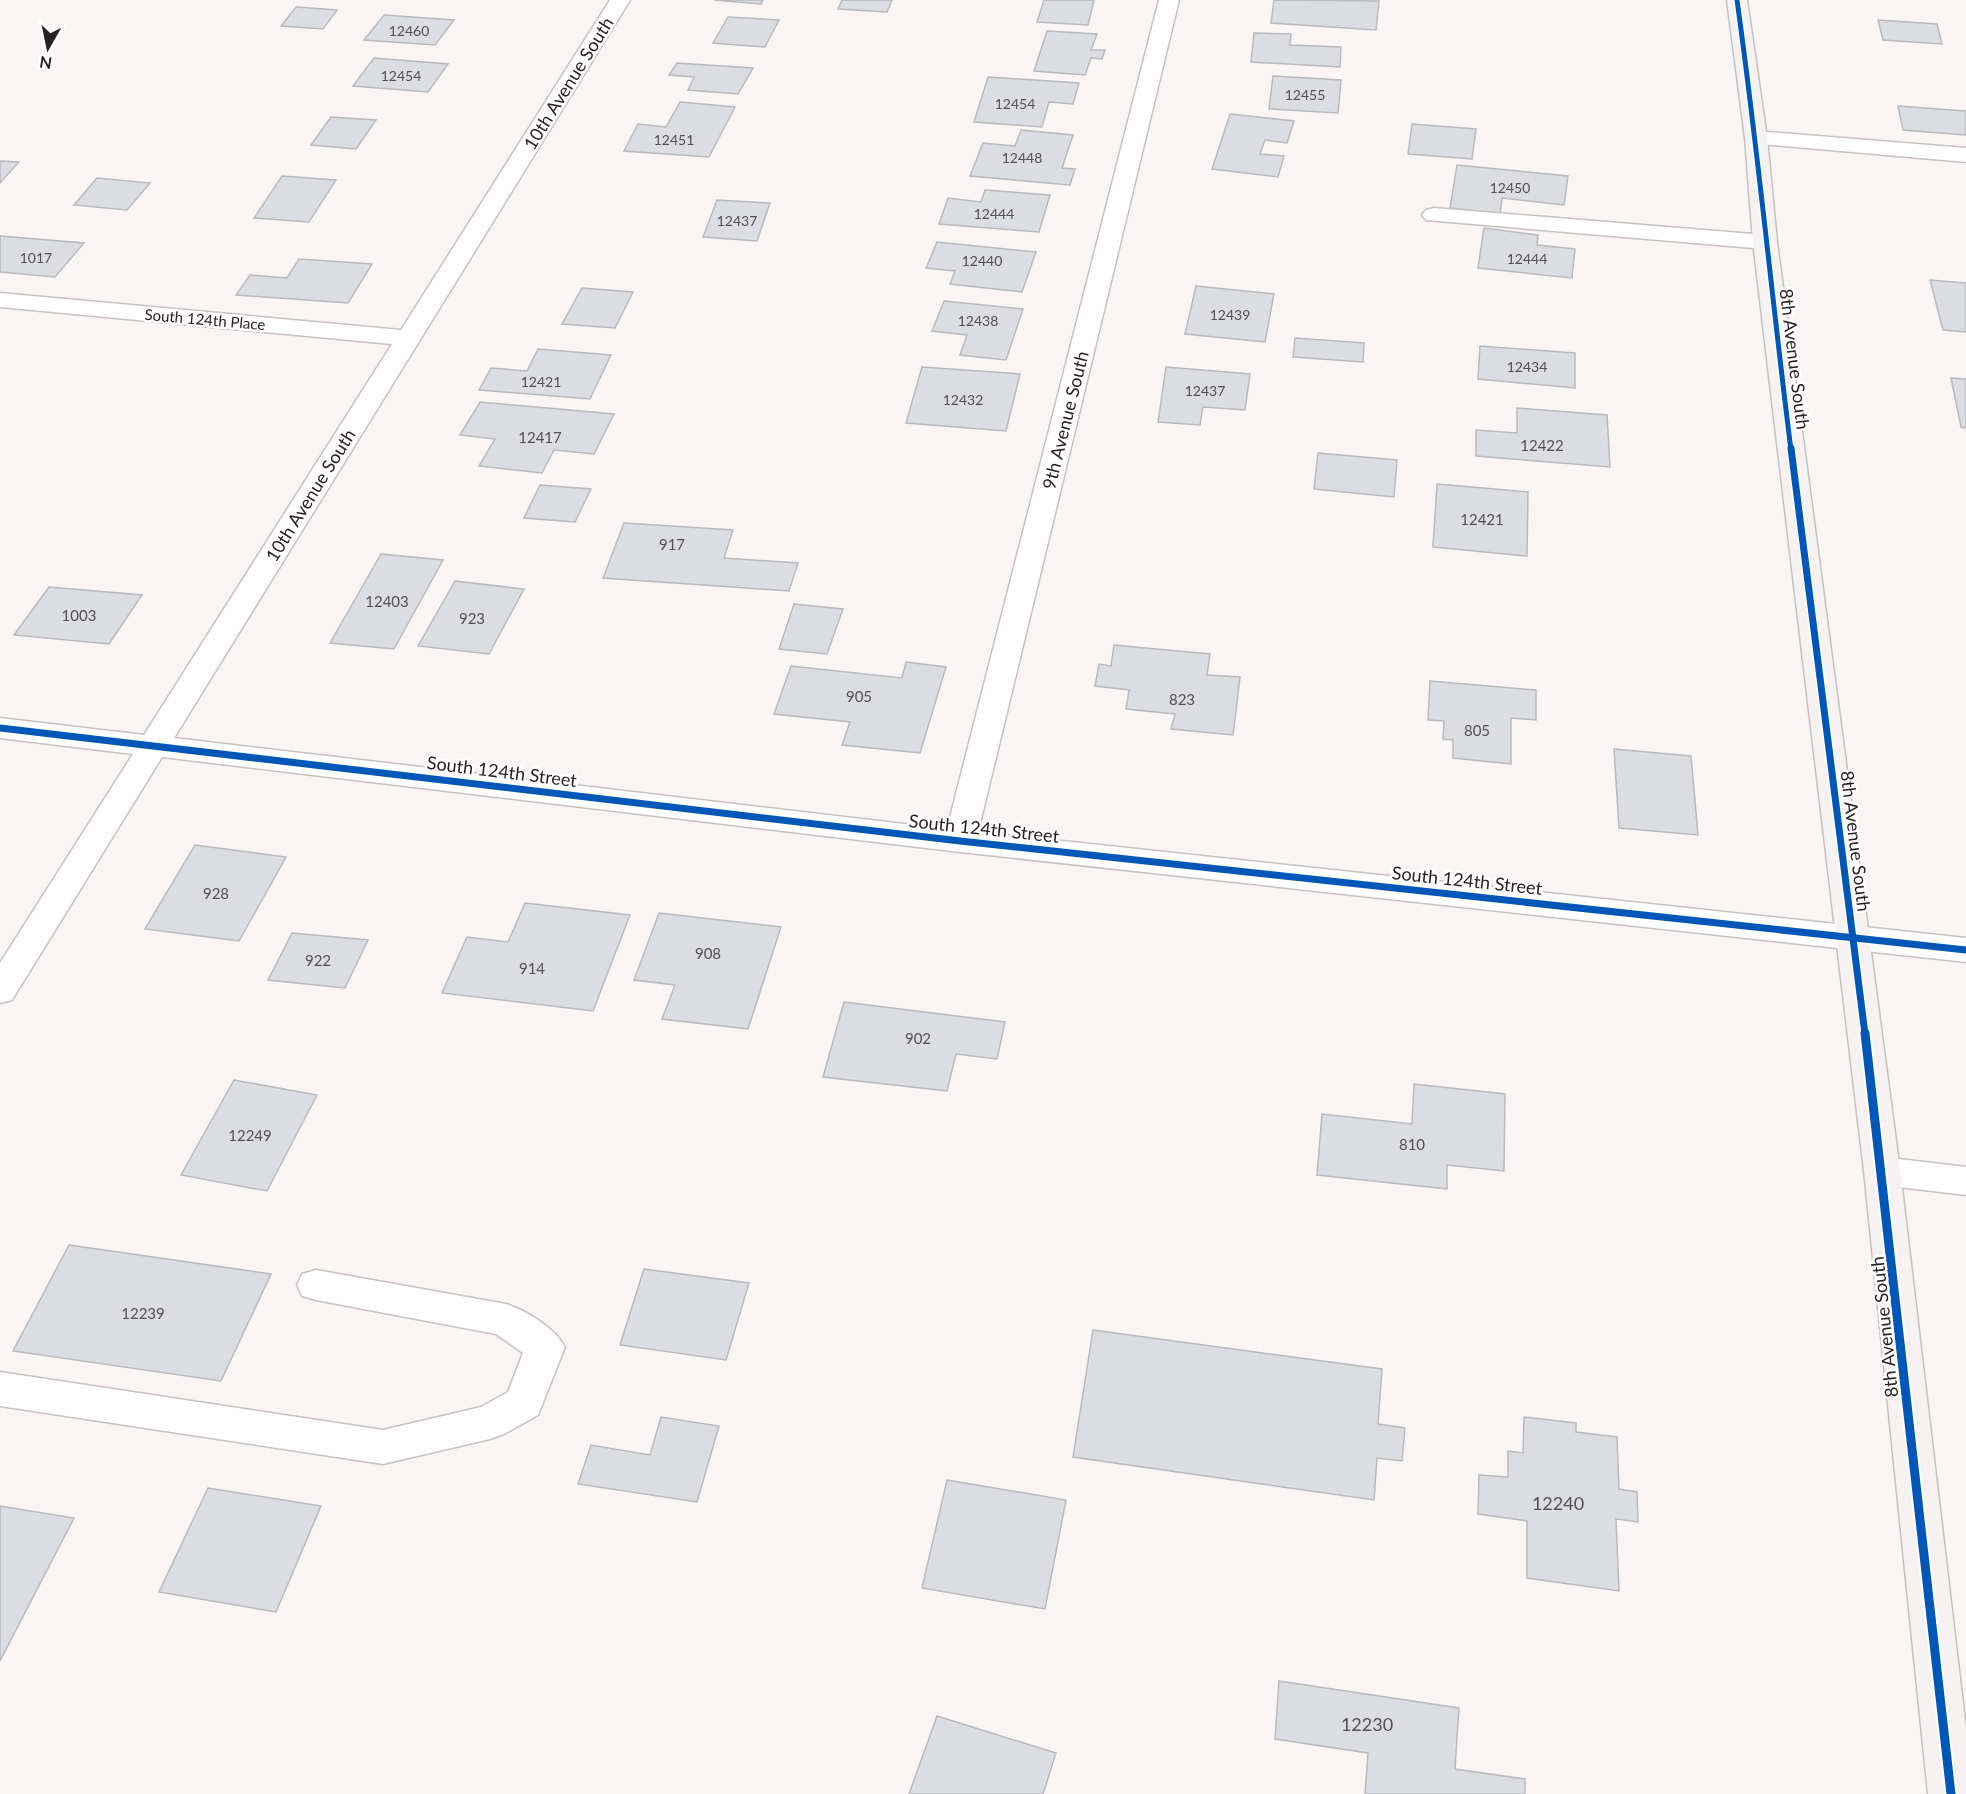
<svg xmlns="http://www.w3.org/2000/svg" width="1966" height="1794" font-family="Lato,sans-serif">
  <rect width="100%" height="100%" fill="#faf5f5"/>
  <g fill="#dbdde0" stroke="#b9babd" stroke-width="1.5">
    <polygon points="714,0 763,0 761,4"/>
    <polygon points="842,0 892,0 887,12 838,9"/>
    <polygon points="1044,0 1094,0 1088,25 1037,22"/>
    <polygon points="1274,0 1379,1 1376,30 1271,23"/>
    <polygon points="296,7 337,10 323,29 281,26"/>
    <polygon points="384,15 454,20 435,45 364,40"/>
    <polygon points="728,17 779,20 765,47 713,43"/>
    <polygon points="1878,20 1937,24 1942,44 1883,40"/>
    <polygon points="1047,31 1097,34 1091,50 1105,50 1102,59 1091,58 1085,75 1034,71"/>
    <polygon points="1254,33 1291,34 1290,45 1341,47 1340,67 1251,62"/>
    <polygon points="374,58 448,64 428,92 353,86"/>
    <polygon points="677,63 753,68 738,94 688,90 694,77 669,75"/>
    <polygon points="1273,76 1341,80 1338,113 1269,109"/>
    <polygon points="988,77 1079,83 1073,104 1049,102 1042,127 974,122"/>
    <polygon points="680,102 735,107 709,157 624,151 638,124 666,127"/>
    <polygon points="1898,106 1966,111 1966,135 1903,130"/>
    <polygon points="1230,114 1294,121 1287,143 1265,140 1260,154 1284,156 1278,177 1212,169"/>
    <polygon points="331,117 376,120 356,149 311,145"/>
    <polygon points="1412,124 1476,129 1472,159 1408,154"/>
    <polygon points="1021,130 1073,135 1062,168 1075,169 1070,185 970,176 983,143 1015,146"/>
    <polygon points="0,161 19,162 0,183"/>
    <polygon points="1457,165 1568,176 1564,205 1502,198 1500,214 1450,208"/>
    <polygon points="282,176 336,180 309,222 254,218"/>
    <polygon points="97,178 150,183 127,210 74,205"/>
    <polygon points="985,190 1050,195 1039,232 939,224 948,198 981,202"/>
    <polygon points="717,200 770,203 757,241 703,237"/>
    <polygon points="1484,228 1538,235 1537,245 1575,249 1572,278 1478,268"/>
    <polygon points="0,236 84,243 55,277 0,272"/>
    <polygon points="937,242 1036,252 1022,292 950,284 955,271 926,268"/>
    <polygon points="299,259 372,264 348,303 236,295 250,275 287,278"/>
    <polygon points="1930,280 1966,283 1966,332 1943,330"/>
    <polygon points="1196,286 1274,294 1265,342 1185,334"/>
    <polygon points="582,288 633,292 615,328 562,324"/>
    <polygon points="944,301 1023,309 1006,360 960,355 967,335 932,331"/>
    <polygon points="1295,338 1364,343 1363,362 1293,357"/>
    <polygon points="1480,346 1575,353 1575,388 1478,379"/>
    <polygon points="538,349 611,355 590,399 479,390 491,368 527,371"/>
    <polygon points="922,367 1020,374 1006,431 906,423"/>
    <polygon points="1166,367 1250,374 1245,410 1203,407 1200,425 1158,422"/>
    <polygon points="1951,378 1966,379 1966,428 1961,427"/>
    <polygon points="480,402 614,414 594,454 554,450 542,473 479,466 495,439 460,435"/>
    <polygon points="1517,408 1607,415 1610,467 1476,456 1476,430 1517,433"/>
    <polygon points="1318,453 1397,460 1394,497 1314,489"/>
    <polygon points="1437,484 1528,492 1527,556 1433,547"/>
    <polygon points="540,485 591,489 575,522 524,518"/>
    <polygon points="624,523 733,530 724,558 798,563 789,591 603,578"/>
    <polygon points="381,554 443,560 394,649 330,643"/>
    <polygon points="455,581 524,589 489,654 418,646"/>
    <polygon points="49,587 142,595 109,644 14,635"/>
    <polygon points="794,604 843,609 827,654 779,649"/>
    <polygon points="1114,645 1210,654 1207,675 1240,677 1233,735 1171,729 1175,714 1126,709 1129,690 1095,686 1099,664 1111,666"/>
    <polygon points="906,662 946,667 920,753 842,745 850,722 774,714 791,666 902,678"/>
    <polygon points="1430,681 1536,690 1536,720 1511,718 1511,764 1453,758 1453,740 1443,739 1444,721 1428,720"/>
    <polygon points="1614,749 1691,756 1698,835 1619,828"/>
    <polygon points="195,845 286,857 239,941 145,929"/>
    <polygon points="525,903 630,915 593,1011 442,993 467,937 508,942"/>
    <polygon points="659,913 781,927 748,1029 662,1019 675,985 634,980"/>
    <polygon points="292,933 368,940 345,988 268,980"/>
    <polygon points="844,1002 1005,1022 997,1059 956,1054 947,1091 823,1077"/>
    <polygon points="234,1080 317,1095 267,1191 181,1175"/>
    <polygon points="1414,1084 1505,1094 1504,1171 1447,1165 1447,1189 1317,1175 1322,1114 1412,1124"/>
    <polygon points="69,1245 271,1274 221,1381 13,1351"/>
    <polygon points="644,1269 749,1283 726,1360 620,1345"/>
    <polygon points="1093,1330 1382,1369 1378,1424 1405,1428 1402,1461 1377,1458 1374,1500 1073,1457"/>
    <polygon points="661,1417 719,1426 697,1502 578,1484 591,1445 650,1455"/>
    <polygon points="1524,1417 1576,1423 1576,1432 1617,1437 1619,1489 1637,1492 1638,1522 1616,1519 1619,1591 1527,1578 1527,1521 1478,1514 1479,1475 1508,1477 1508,1451 1523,1453"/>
    <polygon points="947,1480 1066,1500 1045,1609 922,1588"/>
    <polygon points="208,1488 321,1506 276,1612 159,1592"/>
    <polygon points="0,1506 74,1518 0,1661"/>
    <polygon points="1279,1681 1459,1708 1455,1769 1525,1779 1525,1794 1365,1794 1368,1753 1275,1739"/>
    <polygon points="937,1716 1056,1753 1043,1794 909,1794"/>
  </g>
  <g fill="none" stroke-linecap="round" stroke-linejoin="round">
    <defs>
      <g id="lane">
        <polygon points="1756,131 1966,148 1966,162 1748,143 1745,138 1748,133"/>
        <polygon points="1434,208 1765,235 1773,237 1777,242 1773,247 1765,249 1426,220 1422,215 1426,210"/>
        <polygon points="1882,1157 1966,1167 1966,1195 1882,1185 1869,1181 1864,1171 1869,1161"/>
        <path d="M316,1270L506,1304C527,1311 554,1327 565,1347L538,1415L504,1434L490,1439L383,1464L0,1406V1372L383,1430L481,1407L508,1392L523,1353L496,1334L316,1300L302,1296L297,1285L302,1274Z"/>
      </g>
      <polygon id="street" points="610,0 630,0 174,738 947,829 1159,0 1179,0 978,832 1966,938 1966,962 960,852 162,757 12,1000 0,1003 0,963 133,754 0,738 0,718 144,735 392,344 0,307 0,293 401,330"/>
      <polygon id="secondary" points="1727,0 1747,0 1767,138 1777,242 1900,1171 1966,1729 1966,1794 1928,1794 1864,1171 1753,242 1745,138"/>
    </defs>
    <use href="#lane" stroke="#c7c1c1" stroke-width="3"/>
    <use href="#street" stroke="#c7c1c1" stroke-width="3"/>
    <use href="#secondary" stroke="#c7c1c1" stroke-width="3"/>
    <use href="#lane" fill="#fefefe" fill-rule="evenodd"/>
    <use href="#street" fill="#fefefe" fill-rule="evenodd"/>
    <use href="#secondary" fill="#f6f2f2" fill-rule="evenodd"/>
    <defs>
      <path id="cycleway-far2" d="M1737,0C1758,150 1772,300 1791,450"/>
      <g id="cycleway-far1">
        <polyline points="1791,448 1865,1034"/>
        <polyline points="0,728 960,841 1966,950"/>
      </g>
      <polyline id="cycleway" points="1865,1033 1951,1794"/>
    </defs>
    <use href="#cycleway-far2" stroke="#fff" stroke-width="8"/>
    <use href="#cycleway-far1" stroke="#fff" stroke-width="10"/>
    <use href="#cycleway" stroke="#fff" stroke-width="13"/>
    <use href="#cycleway-far2" stroke="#0057b8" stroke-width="5"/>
    <use href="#cycleway-far1" stroke="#0057b8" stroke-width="7"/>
    <use href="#cycleway" stroke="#0057b8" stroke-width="9"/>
  </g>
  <g text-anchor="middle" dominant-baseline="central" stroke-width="5" stroke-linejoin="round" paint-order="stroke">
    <g font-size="14" fill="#564f52">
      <text x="409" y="30">12460</text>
      <text x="401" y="75">12454</text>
      <text x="1305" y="94">12455</text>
      <text x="1015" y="103">12454</text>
      <text x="674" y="139">12451</text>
      <text x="1022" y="157">12448</text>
      <text x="1510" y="187">12450</text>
      <text x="994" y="213">12444</text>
      <text x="737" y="220">12437</text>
      <text x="36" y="257">1017</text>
      <text x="1527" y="258">12444</text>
      <text x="982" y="260">12440</text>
      <text x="1230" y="314">12439</text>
      <text x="978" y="320">12438</text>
      <text x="1527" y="366">12434</text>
      <text x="541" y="381">12421</text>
      <text x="1205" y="390">12437</text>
      <text x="963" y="399">12432</text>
    </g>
    <g font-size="15" fill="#2a2022" stroke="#fff">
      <text transform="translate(205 319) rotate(5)">South 124th Place</text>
    </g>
    <g font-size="15" fill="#564f52">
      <text x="540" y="437">12417</text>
      <text x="1542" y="445">12422</text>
      <text x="1482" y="519">12421</text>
      <text x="672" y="544">917</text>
      <text x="387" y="601">12403</text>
      <text x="79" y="615">1003</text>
      <text x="472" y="618">923</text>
      <text x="859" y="696">905</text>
      <text x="1182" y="699">823</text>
      <text x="1477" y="730">805</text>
      <text x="216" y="893">928</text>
      <text x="708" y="953">908</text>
      <text x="318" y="960">922</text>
      <text x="532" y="968">914</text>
      <text x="918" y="1038">902</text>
      <text x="250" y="1135">12249</text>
      <text x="1412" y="1144">810</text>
      <text x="143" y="1313">12239</text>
    </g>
    <g font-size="18" fill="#2a2022" stroke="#fff">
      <text transform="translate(568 83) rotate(-58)">10th Avenue South</text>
      <text transform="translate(1795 359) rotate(83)">8th Avenue South</text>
      <text transform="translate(1065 420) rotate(-76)">9th Avenue South</text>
      <text transform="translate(310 495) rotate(-58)">10th Avenue South</text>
      <text transform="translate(502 771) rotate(7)">South 124th Street</text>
      <text transform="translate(984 828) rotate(6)">South 124th Street</text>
      <text transform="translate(1856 841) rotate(83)">8th Avenue South</text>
      <text transform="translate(1467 880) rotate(6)">South 124th Street</text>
      <text transform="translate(1884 1327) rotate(-96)">8th Avenue South</text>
    </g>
    <g font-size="18" fill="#564f52">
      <text x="1558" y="1503">12240</text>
      <text x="1367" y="1724">12230</text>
    </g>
  </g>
  <g transform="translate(48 48) rotate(189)" stroke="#ffffff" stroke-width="4.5" paint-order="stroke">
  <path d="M0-4.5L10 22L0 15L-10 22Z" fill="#2a2022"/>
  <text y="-9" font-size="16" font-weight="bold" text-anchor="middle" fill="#2a2022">N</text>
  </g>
</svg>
